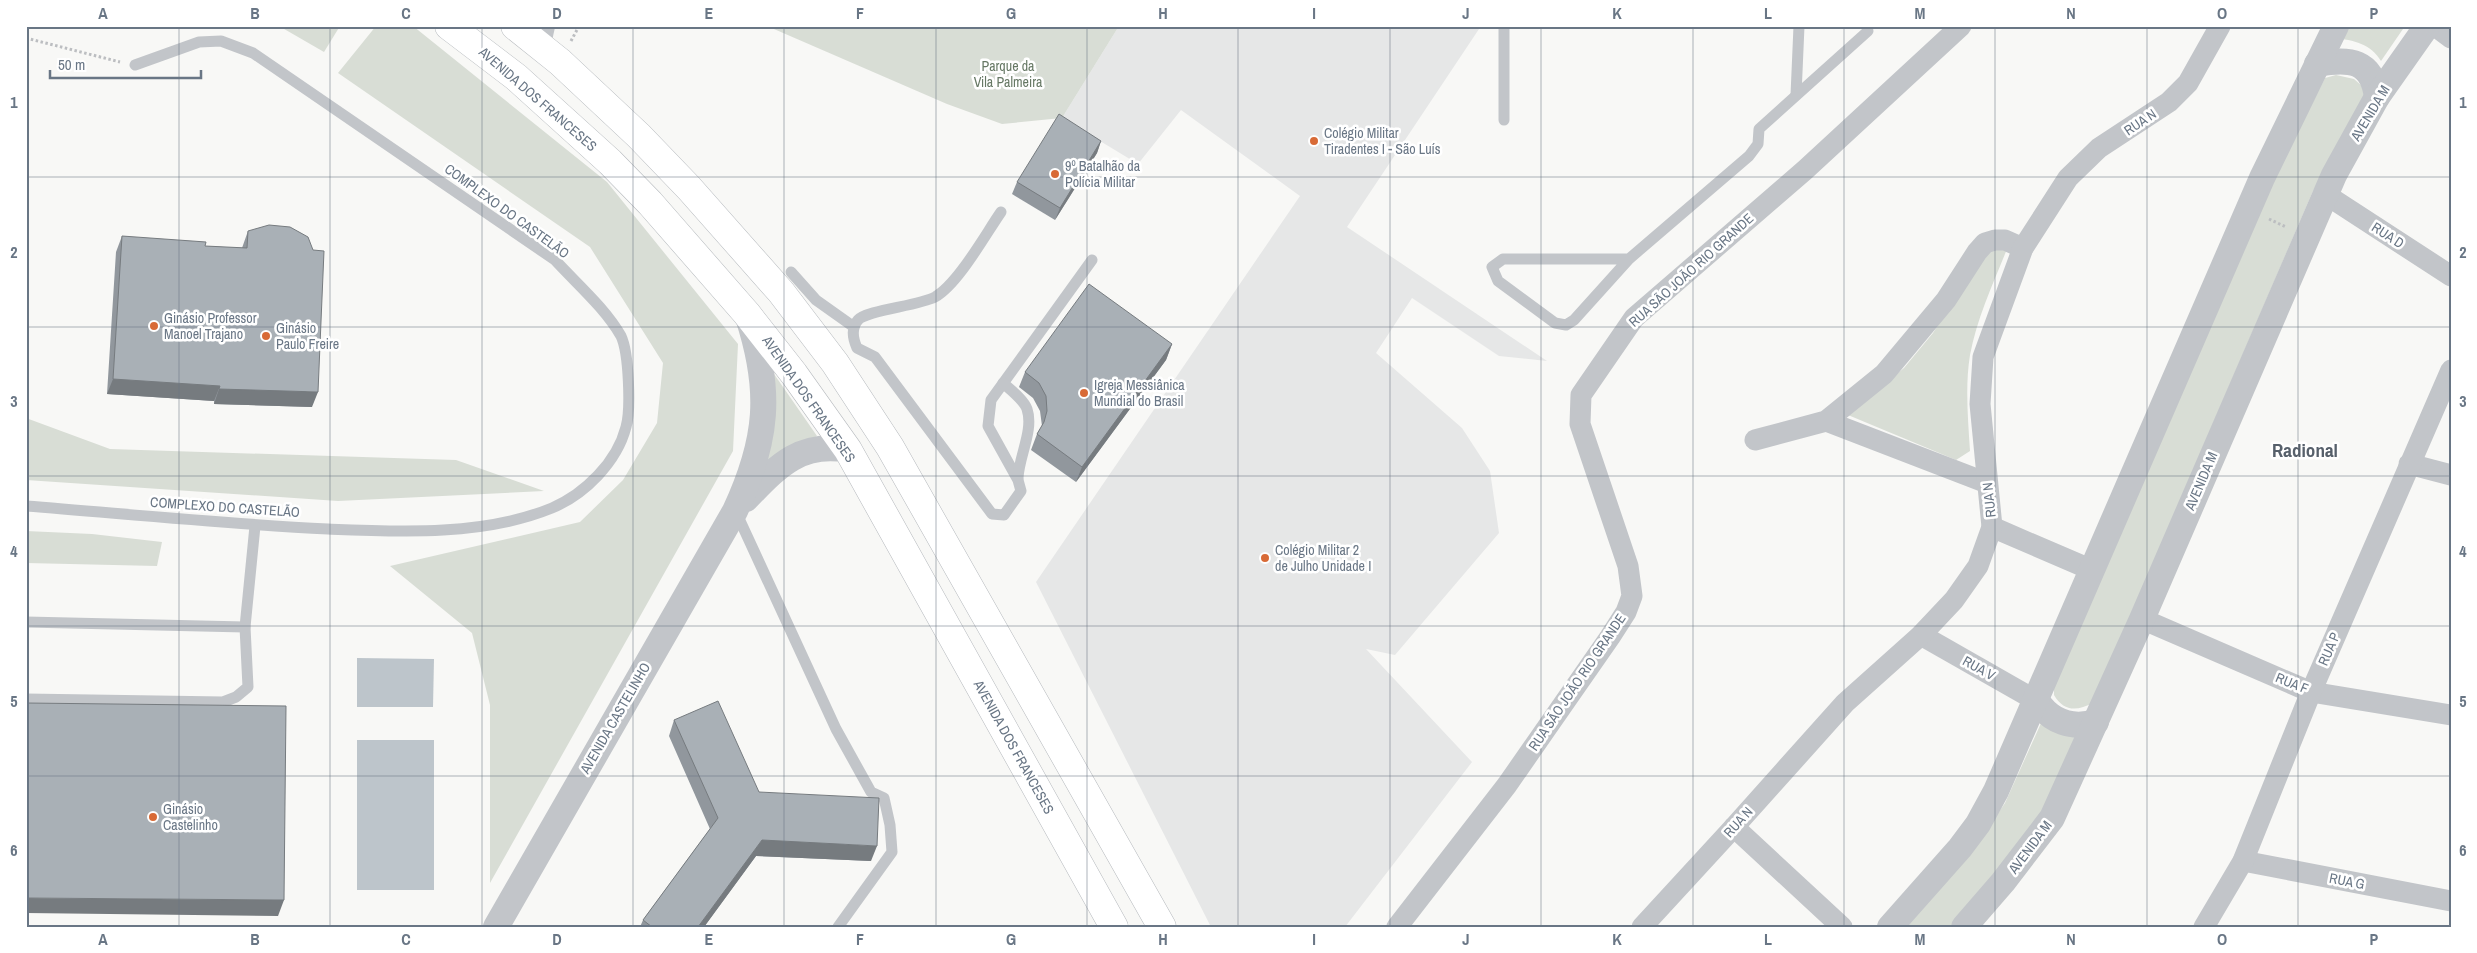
<svg xmlns="http://www.w3.org/2000/svg" width="2477" height="953" font-family="'Archivo Narrow',sans-serif">
  <rect width="100%" height="100%" fill="#f8f8f6"/>
  <polygon fill="#e6e7e7" points="1119,26 1481,26 1347,227 1547,361 1499,356 1412,298 1376,353 1462,428 1490,471 1499,533 1395,655 1366,649 1472,762 1345,927 1211,927 1036,582 1300,196 1181,110 1138,164 1062,118"/>
  <g fill="#d8ddd5">
    <polygon points="279,26 340,26 324,52"/>
    <polygon points="376,26 413,26 607,182 738,344 733,451 490,883 490,705 472,633 390,566 580,522 623,480 657,423 663,363 590,247 338,73"/>
    <polygon points="767,26 1119,26 1062,118 1002,124 947,104"/>
    <path d="M2341,26H2405L2381,61C2371,44 2354,40 2334,38Z"/>
    <path d="M2336,75L2354,79L2369,92L2313,191L2093,703C2077,711 2064,712 2054,695V687L2277,171L2325,78Z"/>
    <path d="M1987,249H2007C1993,284 1977,318 1970,355C1965,386 1968,419 1970,451L1956,460L1848,415L1904,368L1933,333Z"/>
    <polygon points="774,374 817,436 763,468"/>
    <polygon points="26,418 110,449 456,460 544,491 338,501 26,480"/>
    <polygon points="26,531 92,534 162,542 157,566 26,563"/>
    <polygon points="2042,721 2081,733 2045,813 1952,927 1902,927 1982,837 2005,803"/>
  </g>
  <g fill="#bdc5cb">
    <polygon points="357,658 434,659 433,707 357,707"/>
    <rect x="357" y="740" width="77" height="150"/>
  </g>
  <g fill="none" stroke-linecap="round" stroke-linejoin="round">
    <defs>
      <g id="primary">
        <polyline points="449,26 516,77 610,162 650,203 747,314 794,374 848,450 1114,927"/>
        <polyline points="515,26 560,62 639,136 689,188 781,292 835,363 890,447 1162,927"/>
      </g>
    </defs>
    <use href="#primary" stroke="#b5b9bd" stroke-width="29"/>
    <g stroke="#bcbec1" stroke-width="3" stroke-dasharray="2.5 2.5" stroke-linecap="butt">
      <polyline points="26,38 120,62"/>
      <polyline points="571,41 579,26"/>
      <polyline points="2269,219 2286,227"/>
    </g>
    <g stroke="#c2c5c9" stroke-width="11">
      <polyline points="1796,95 1799,26"/>
      <polyline points="1504,120 1504,26"/>
      <path d="M1001,212C985,235 958,284 935,297C918,306 867,310 858,320C851,328 853,339 857,348L875,357L992,514L1004,515L1021,491L1018,480L988,426L991,400L1092,260"/>
      <polyline points="1629,259 1503,259 1492,267 1498,281 1555,323 1566,325 1574,320 1629,259 1749,156 1758,144 1759,129 1868,31"/>
      <polyline points="791,272 816,300 854,327"/>
      <path d="M1003,383C1011,390 1024,400 1027,409C1034,430 1019,456 1018,478"/>
      <path d="M26,506C127,514 227,524 328,529C400,532 484,536 552,508C585,494 617,462 626,427C631,410 629,353 621,336C605,308 577,284 555,260L253,53L221,41L199,42L135,65"/>
      <polyline points="736,512 836,729 871,792 884,798 890,825 892,852 838,927"/>
      <polyline points="26,622 245,627"/>
      <polyline points="26,699 223,702 236,697 248,687 245,627 255,526"/>
    </g>
    <g stroke="#c2c5c9" stroke-width="21">
      <polyline points="2435,26 2451,38"/>
      <polyline points="2325,194 2451,276"/>
      <polyline points="1826,421 1987,483"/>
      <polyline points="1755,440 1826,421 1884,374 1946,300 1977,252 1985,243 1995,240 2005,240 2023,248"/>
      <polyline points="2409,464 2451,475"/>
      <polyline points="1992,527 2092,570"/>
      <polyline points="2142,619 2311,692 2451,715"/>
      <polyline points="1921,635 2037,701"/>
      <polyline points="1734,827 1842,927"/>
      <polyline points="2243,861 2451,901"/>
      <polyline points="1397,927 1507,785 1610,637 1626,612 1632,596 1628,566 1580,424 1581,395 1634,318 1805,170 1961,26"/>
      <polyline points="1642,927 1734,827 1845,703 1921,635 1954,600 1978,566 1992,527 1980,404 1983,357 2023,248 2068,178 2099,148 2169,102 2188,83 2220,26"/>
      <polyline points="2204,927 2243,861 2311,692 2451,370"/>
    </g>
    <g stroke="#c2c5c9" stroke-width="26">
      <polyline points="538,44 542,26"/>
      <path d="M2317,64C2350,58 2372,60 2377,97"/>
      <path d="M746,499C777,467 800,441 848,450"/>
      <path d="M2037,701C2051,722 2072,729 2096,722"/>
      <path d="M496,927L735,511C768,440 772,391 748,317"/>
      <polyline points="1890,927 1960,848 1978,824 1996,791 2262,178 2336,26"/>
      <polyline points="1964,927 2003,882 2052,818 2142,619 2334,175 2377,97 2427,26"/>
    </g>
    <use href="#primary" stroke="#fff" stroke-width="28"/>
  </g>
  <g fill="#91979d">
    <polygon points="1101,141 1097,153 1055,220 1012,194 1017,182"/>
    <polygon points="248,231 312,407 214,404 214,401 107,394 116,252 122,236 205,246 242,248"/>
    <polygon points="1172,344 1166,360 1076,482 1031,450 1037,434 1042,426 1040,411 1033,398 1019,387 1025,372"/>
    <polygon points="674,720 759,792 871,861 756,856 704,927 640,927 643,920 710,829 669,736"/>
  </g>
  <g fill="#767b7f">
    <polygon points="1101,141 1097,153 1055,220 1060,208"/>
    <polygon points="1172,344 1166,360 1076,482 1082,467"/>
    <polygon points="113,379 220,386 214,401 107,394"/>
    <polygon points="219,389 318,392 312,407 214,404"/>
    <polygon points="762,840 877,846 871,861 756,856 704,927 698,927"/>
    <polygon points="26,898 284,900 278,916 26,913"/>
  </g>
  <g fill="#a9b0b6" stroke="#767b7f">
    <polygon points="1059,114 1101,141 1060,208 1017,182"/>
    <polygon points="269,225 290,227 308,237 313,250 324,251 318,392 219,389 220,386 113,379 122,236 206,242 205,246 247,248 248,231"/>
    <polygon points="1089,284 1172,344 1082,467 1037,434 1044,422 1047,411 1046,396 1039,383 1025,372"/>
    <polygon points="718,701 759,792 879,798 877,846 762,840 698,927 652,927 643,920 718,818 674,720"/>
    <polygon points="26,703 286,706 284,900 26,898"/>
  </g>
  <path fill="none" stroke="#697685" stroke-width="1" stroke-opacity="0.55" d="M179,26V927M330,26V927M482,26V927M633,26V927M784,26V927M936,26V927M1087,26V927M1238,26V927M1390,26V927M1541,26V927M1693,26V927M1844,26V927M1995,26V927M2147,26V927M2298,26V927M26,177H2451M26,327H2451M26,476H2451M26,626H2451M26,776H2451"/>
  <g fill="#d86a36" stroke="#fff" stroke-width="2">
    <circle cx="1314" cy="141" r="5"/>
    <circle cx="1055" cy="174" r="5"/>
    <circle cx="154" cy="326" r="5"/>
    <circle cx="266" cy="336" r="5"/>
    <circle cx="1084" cy="393" r="5"/>
    <circle cx="1265" cy="558" r="5"/>
    <circle cx="153" cy="817" r="5"/>
  </g>
  <g text-anchor="middle" dominant-baseline="central" stroke-width="5" stroke-linejoin="round" paint-order="stroke">
    <g font-size="14" fill="#667864" stroke="#fff">
      <text x="1008" y="66">Parque da<tspan x="1008" dy="16">Vila Palmeira</tspan></text>
    </g>
    <g font-size="14" fill="#697685" stroke="#fff">
      <text transform="translate(538 99) rotate(41)">AVENIDA DOS FRANCESES</text>
      <text transform="translate(2370 113) rotate(-59)">AVENIDA M</text>
      <text transform="translate(2140 122) rotate(-34)">RUA N</text>
      <text transform="translate(507 211) rotate(36)">COMPLEXO DO CASTELÃO</text>
      <text transform="translate(2388 235) rotate(33)">RUA D</text>
      <text transform="translate(1691 270) rotate(-42)">RUA SÃO JOÃO RIO GRANDE</text>
      <text transform="translate(809 399) rotate(55)">AVENIDA DOS FRANCESES</text>
      <text transform="translate(2201 481) rotate(-67)">AVENIDA M</text>
      <text transform="translate(1989 500) rotate(-96)">RUA N</text>
      <text transform="translate(225 507) rotate(4)">COMPLEXO DO CASTELÃO</text>
      <text transform="translate(2329 649) rotate(-67)">RUA P</text>
      <text transform="translate(1979 668) rotate(29)">RUA V</text>
      <text transform="translate(1577 682) rotate(-56)">RUA SÃO JOÃO RIO GRANDE</text>
      <text transform="translate(2292 683) rotate(22)">RUA F</text>
      <text transform="translate(615 718) rotate(-60)">AVENIDA CASTELINHO</text>
      <text transform="translate(1014 747) rotate(61)">AVENIDA DOS FRANCESES</text>
      <text transform="translate(1738 822) rotate(-48)">RUA N</text>
      <text transform="translate(2030 847) rotate(-53)">AVENIDA M</text>
      <text transform="translate(2347 881) rotate(11)">RUA G</text>
    </g>
    <g font-size="14" fill="#697685" stroke="#fff" text-anchor="start">
      <text x="1324" y="133">Colégio Militar<tspan x="1324" dy="16">Tiradentes I - São Luís</tspan></text>
      <text x="1065" y="166">9º Batalhão da<tspan x="1065" dy="16">Polícia Militar</tspan></text>
      <text x="164" y="318">Ginásio Professor<tspan x="164" dy="16">Manoel Trajano</tspan></text>
      <text x="276" y="328">Ginásio<tspan x="276" dy="16">Paulo Freire</tspan></text>
      <text x="1094" y="385">Igreja Messiânica<tspan x="1094" dy="16">Mundial do Brasil</tspan></text>
      <text x="1275" y="550">Colégio Militar 2<tspan x="1275" dy="16">de Julho Unidade I</tspan></text>
      <text x="163" y="809">Ginásio<tspan x="163" dy="16">Castelinho</tspan></text>
    </g>
    <g font-size="19" font-weight="bold" fill="#57606b" stroke="#fff">
      <text x="2305" y="450">Radional</text>
    </g>
  </g>
  <rect width="2477" height="953" fill="none" stroke="#ffffff" stroke-width="55"/>
  <path d="M50 70v8h151v-8" fill="none" stroke="#697685" stroke-width="2.5"/>
  <text x="58" y="70" font-size="15" fill="#697685" stroke="#ffffff" stroke-width="4" paint-order="stroke">50 m</text>
  <rect x="28" y="28" width="2422" height="898" fill="none" stroke="#697685" stroke-width="2"/>
  <g font-size="16" text-anchor="middle" font-weight="bold" fill="#697685">
    <text x="103" y="19">A</text>
    <text x="255" y="19">B</text>
    <text x="406" y="19">C</text>
    <text x="557" y="19">D</text>
    <text x="709" y="19">E</text>
    <text x="860" y="19">F</text>
    <text x="1011" y="19">G</text>
    <text x="1163" y="19">H</text>
    <text x="1314" y="19">I</text>
    <text x="1466" y="19">J</text>
    <text x="1617" y="19">K</text>
    <text x="1768" y="19">L</text>
    <text x="1920" y="19">M</text>
    <text x="2071" y="19">N</text>
    <text x="2222" y="19">O</text>
    <text x="2374" y="19">P</text>
    <text x="14" y="108">1</text>
    <text x="2463" y="108">1</text>
    <text x="14" y="258">2</text>
    <text x="2463" y="258">2</text>
    <text x="14" y="407">3</text>
    <text x="2463" y="407">3</text>
    <text x="14" y="557">4</text>
    <text x="2463" y="557">4</text>
    <text x="14" y="707">5</text>
    <text x="2463" y="707">5</text>
    <text x="14" y="856">6</text>
    <text x="2463" y="856">6</text>
    <text x="103" y="945">A</text>
    <text x="255" y="945">B</text>
    <text x="406" y="945">C</text>
    <text x="557" y="945">D</text>
    <text x="709" y="945">E</text>
    <text x="860" y="945">F</text>
    <text x="1011" y="945">G</text>
    <text x="1163" y="945">H</text>
    <text x="1314" y="945">I</text>
    <text x="1466" y="945">J</text>
    <text x="1617" y="945">K</text>
    <text x="1768" y="945">L</text>
    <text x="1920" y="945">M</text>
    <text x="2071" y="945">N</text>
    <text x="2222" y="945">O</text>
    <text x="2374" y="945">P</text>
  </g>
</svg>
